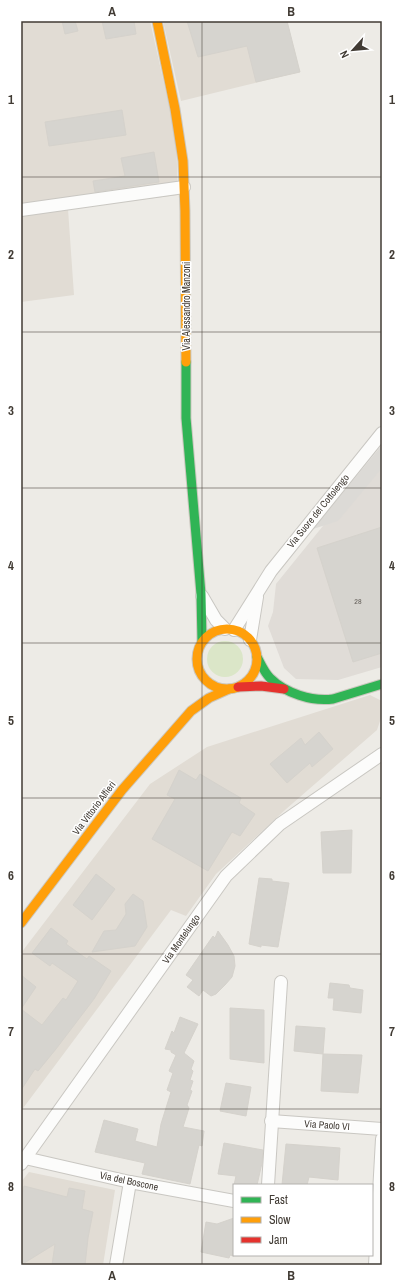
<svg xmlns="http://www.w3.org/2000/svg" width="403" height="1286" font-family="'Archivo Narrow',sans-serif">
  <rect width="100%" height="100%" fill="#edebe6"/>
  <g fill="#e1dcd4">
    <polygon points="21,21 150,21 176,137 178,195 68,209 74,295 21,302"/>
    <polygon points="163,21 287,21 300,72 181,101"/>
    <polygon points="370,695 382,701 382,715 377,730 285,810 216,874 186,916 171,910 21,1111 21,953 150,784 207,747"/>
    <polygon points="29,1172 115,1190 103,1265 21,1265 21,1182"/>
  </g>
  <polygon fill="#e0dcd7" points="382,453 382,667 338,680 296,679 284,668 268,626 273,612 276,584"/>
  <circle fill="#dbe6c8" cx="225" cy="659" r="18"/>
  <polygon fill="#dcdad6" points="382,445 382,468 338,521 313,529"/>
  <g fill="#d6d4cf" stroke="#d5d2cc">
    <polygon points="62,21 75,21 78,31 65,34"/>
    <polygon points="102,21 134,21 136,34 106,39"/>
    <polygon points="187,21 287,21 300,72 256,82 247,46 198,57"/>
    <polygon points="122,110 126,135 49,146 45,122"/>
    <polygon points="154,152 159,182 95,192 93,181 125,176 121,158"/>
    <polygon points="382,527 382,653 353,662 317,548"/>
    <polygon points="319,732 333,749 312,767 310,763 287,783 270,764 301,738 305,745"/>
    <polygon points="179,770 196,780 200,774 227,790 241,798 239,803 255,814 240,836 232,832 208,871 152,839 175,799 167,795"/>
    <polygon points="352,830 351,873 323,873 321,832"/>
    <polygon points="96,874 115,889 92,920 73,905"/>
    <polygon points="259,878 272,879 272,881 289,883 278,947 261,945 261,947 249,944"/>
    <polygon points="133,894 143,901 147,927 135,946 92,952 104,931 116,930 126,914 125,904"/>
    <polygon points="51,928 68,941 66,944 87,959 89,956 111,971 94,999 56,1049 38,1071 35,1069 21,1090 21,975 36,987 21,1009 42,1025 63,998 66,1000 78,981 52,963 50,966 32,953"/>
    <polygon points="218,931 228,945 234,956 235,966 232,977 225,985 216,994 211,996 203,990 199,996 187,987 193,980 186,975 213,936 215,938"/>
    <polygon points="330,983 349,985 350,988 363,990 361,1013 333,1010 334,998 328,998"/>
    <polygon points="230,1008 264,1010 264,1063 230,1059"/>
    <polygon points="180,1017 198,1024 184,1053 194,1061 191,1069 193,1071 190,1080 193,1081 190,1090 192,1091 187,1105 189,1108 183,1127 204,1131 202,1146 199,1145 190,1184 142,1174 145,1163 95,1152 104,1120 138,1129 135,1141 157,1147 161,1124 171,1092 167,1090 173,1073 169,1071 176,1055 171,1052 171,1050 165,1049 172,1031 174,1033"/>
    <polygon points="296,1026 325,1028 323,1054 294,1051"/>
    <polygon points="323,1054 362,1055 358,1093 321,1091"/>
    <polygon points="226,1083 251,1087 246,1116 220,1111"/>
    <polygon points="224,1143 263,1150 262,1163 257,1185 234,1185 236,1176 218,1174"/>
    <polygon points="286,1144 340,1148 338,1180 309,1177 307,1185 282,1185"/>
    <polygon points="24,1186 67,1197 69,1188 85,1191 82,1209 93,1212 88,1238 85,1265 52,1265 55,1244 21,1265 21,1199"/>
    <polygon points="234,1218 234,1256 230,1255 229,1258 201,1252 206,1222 217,1224"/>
  </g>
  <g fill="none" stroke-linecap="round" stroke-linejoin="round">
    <defs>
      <g id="street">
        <polyline points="21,210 184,187"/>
        <polyline points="202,596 216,620 225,629"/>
        <polyline points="234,630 271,571 382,433"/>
        <polyline points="250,640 257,597"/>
        <polyline points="271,1121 382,1129"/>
        <polyline points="25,1158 130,1182 234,1201"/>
        <polyline points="21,1164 226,876 280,824 382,754"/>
        <polyline points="268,1185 281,982"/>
        <polyline points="116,1265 130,1182"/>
        <polyline points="375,1265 382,1139"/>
      </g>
      <g id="fast">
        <polyline points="186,362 186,418 201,594 202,642"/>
        <path d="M257,657C261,664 264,672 270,678C285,693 312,702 333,699L382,684"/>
      </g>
      <g id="slow">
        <polyline points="157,21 175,109 183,161 185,211 186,362"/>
        <circle cx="227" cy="659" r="30"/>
        <polyline points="21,923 122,790 191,711 209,698 229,689"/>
      </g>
      <polyline id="jam" points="238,687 261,686 284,689"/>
    </defs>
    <use href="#street" stroke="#c9c7c2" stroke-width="14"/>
    <use href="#fast" stroke="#cbc7be" stroke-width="11"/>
    <use href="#slow" stroke="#cbc7be" stroke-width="11"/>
    <use href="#jam" stroke="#cbc7be" stroke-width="11"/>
    <use href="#street" stroke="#fcfcfb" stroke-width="12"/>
    <use href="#fast" stroke="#30b455" stroke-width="9"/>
    <use href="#slow" stroke="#ff9f0a" stroke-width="9"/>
    <use href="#jam" stroke="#e5322d" stroke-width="9"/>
  </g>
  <path fill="none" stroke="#413b34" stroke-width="1" stroke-opacity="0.55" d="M202,21V1265M21,177H382M21,332H382M21,488H382M21,643H382M21,798H382M21,954H382M21,1109H382"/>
  <g text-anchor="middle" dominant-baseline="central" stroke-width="3" stroke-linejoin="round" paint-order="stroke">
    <g font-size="8" fill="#67625c">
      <text x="358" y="601">28</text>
    </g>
    <g font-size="10" fill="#413b34" stroke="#fff">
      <text transform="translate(186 306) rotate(-90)">Via Alessandro Manzoni</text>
      <text transform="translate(318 511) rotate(-51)">Via Suore del Cottolengo</text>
      <text transform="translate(94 808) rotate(-53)">Via Vittorio Alfieri</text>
      <text transform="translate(181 939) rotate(-55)">Via Montelungo</text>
      <text transform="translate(327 1125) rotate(4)">Via Paolo VI</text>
      <text transform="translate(129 1181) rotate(12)">Via del Boscone</text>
    </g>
  </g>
  <rect width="403" height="1286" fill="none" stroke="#ffffff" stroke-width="44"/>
  <rect x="233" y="1184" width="140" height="72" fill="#ffffff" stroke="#b3b1ae"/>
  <rect x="241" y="1197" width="20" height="6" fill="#30b455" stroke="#b3b1ae"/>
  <text x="269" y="1204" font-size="12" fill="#413b34">Fast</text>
  <rect x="241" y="1217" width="20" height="6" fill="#ff9f0a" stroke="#b3b1ae"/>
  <text x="269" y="1224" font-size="12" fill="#413b34">Slow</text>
  <rect x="241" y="1237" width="20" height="6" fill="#e5322d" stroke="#b3b1ae"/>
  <text x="269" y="1244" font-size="12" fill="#413b34">Jam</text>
  <g transform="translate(353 50) rotate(243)" stroke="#ffffff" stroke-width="3" paint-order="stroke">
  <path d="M0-3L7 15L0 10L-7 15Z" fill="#413b34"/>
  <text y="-6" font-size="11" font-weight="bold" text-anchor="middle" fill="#413b34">N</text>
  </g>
  <rect x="22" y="22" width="359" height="1242" fill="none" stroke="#413b34" stroke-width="1.5"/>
  <g font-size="13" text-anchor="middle" font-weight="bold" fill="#413b34">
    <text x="112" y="16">A</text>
    <text x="291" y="16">B</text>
    <text x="11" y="104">1</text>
    <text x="392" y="104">1</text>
    <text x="11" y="259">2</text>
    <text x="392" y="259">2</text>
    <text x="11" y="415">3</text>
    <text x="392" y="415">3</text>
    <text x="11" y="570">4</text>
    <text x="392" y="570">4</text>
    <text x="11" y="725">5</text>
    <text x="392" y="725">5</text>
    <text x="11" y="880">6</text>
    <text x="392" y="880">6</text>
    <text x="11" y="1036">7</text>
    <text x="392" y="1036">7</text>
    <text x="11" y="1191">8</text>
    <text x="392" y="1191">8</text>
    <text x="112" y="1280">A</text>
    <text x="291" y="1280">B</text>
  </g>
</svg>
